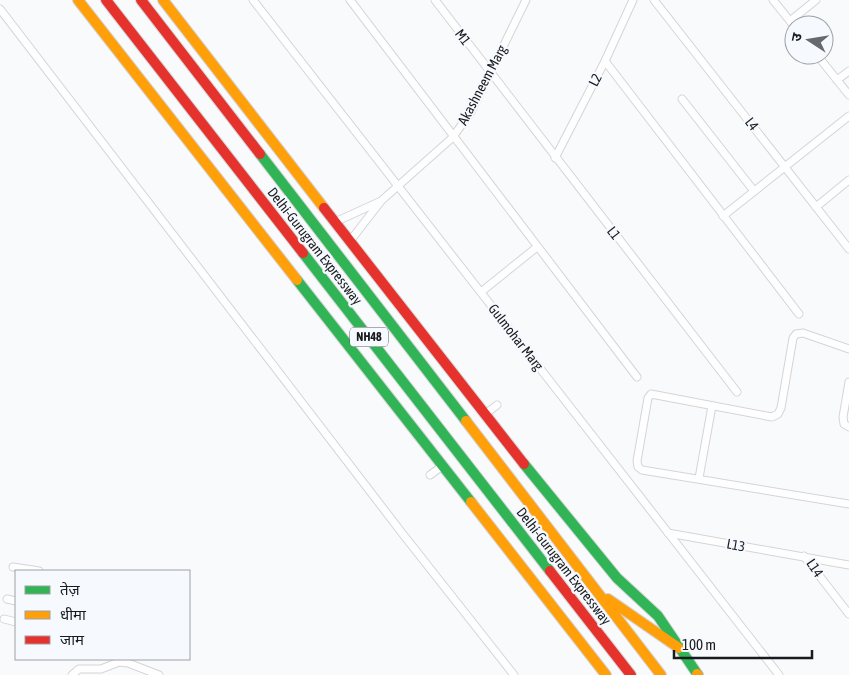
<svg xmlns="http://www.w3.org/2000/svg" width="849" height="675" font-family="'Asap Condensed','Noto Sans Devanagari',sans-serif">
  <rect width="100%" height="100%" fill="#f8fafc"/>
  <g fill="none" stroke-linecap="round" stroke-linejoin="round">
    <defs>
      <g id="street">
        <polyline points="253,0 779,675"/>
        <polyline points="350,0 637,377"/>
        <polyline points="435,0 737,392"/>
        <polyline points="654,0 849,249"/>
        <polyline points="773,0 794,26"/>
        <polyline points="0,9 402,533 514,675"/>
        <polyline points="790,21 816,0"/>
        <polyline points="817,55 849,95"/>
        <polyline points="605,61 799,314"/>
        <polyline points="837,80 849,71"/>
        <polyline points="682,99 754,191"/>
        <polyline points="555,158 605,61 633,0"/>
        <polyline points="816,207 849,180"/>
        <polyline points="723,216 849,116"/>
        <polyline points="335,222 379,202"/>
        <polyline points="350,241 381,201 452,138 471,112 526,0"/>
        <polyline points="481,292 537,247"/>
        <polyline points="849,349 803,333 796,334 793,338 781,408 778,414 772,417 651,394 648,398 637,461 638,467 642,470 849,504"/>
        <polyline points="849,382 843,417 844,424 849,427"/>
        <polyline points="484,415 497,405"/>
        <polyline points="430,475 441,467"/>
        <polyline points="699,478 712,406"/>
        <polyline points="668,533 849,565"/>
        <polyline points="804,556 849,614"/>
        <polyline points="13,567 39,571"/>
        <polyline points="7,599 16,601"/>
        <polyline points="4,619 16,622"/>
        <polyline points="72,675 79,669 101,669 119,662 128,663 159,675"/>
      </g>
      <g id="fast">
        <polyline points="260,154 466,421"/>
        <polyline points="303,253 550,571"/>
        <polyline points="297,280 471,502"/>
        <polyline points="524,464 617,578 658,616 698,675"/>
      </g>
      <g id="slow">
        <polyline points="78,0 297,280"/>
        <polyline points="163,0 324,208"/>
        <polyline points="466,421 661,675"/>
        <polyline points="471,502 606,675"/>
        <polyline points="608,599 679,648"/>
        <polyline points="697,674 698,675"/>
      </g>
      <g id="jam">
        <polyline points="106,0 303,253"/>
        <polyline points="141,0 260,154"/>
        <polyline points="324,208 524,464"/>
        <polyline points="550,571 631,675"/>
      </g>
    </defs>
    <use href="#street" stroke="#d4d5d8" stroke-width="9"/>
    <use href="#fast" stroke="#d4d5d8" stroke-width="12"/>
    <use href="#slow" stroke="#d4d5d8" stroke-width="12"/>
    <use href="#jam" stroke="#d4d5d8" stroke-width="12"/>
    <use href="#street" stroke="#fefeff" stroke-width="7"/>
    <use href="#fast" stroke="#30b455" stroke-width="10"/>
    <use href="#slow" stroke="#ff9f0a" stroke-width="10"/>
    <use href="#jam" stroke="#e5322d" stroke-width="10"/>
  </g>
  <g text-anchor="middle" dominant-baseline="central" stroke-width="4.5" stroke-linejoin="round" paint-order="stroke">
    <rect fill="#f6f9fe" stroke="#5c5e61" stroke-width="1" x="350" y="327.5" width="38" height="19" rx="4"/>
    <g font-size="12" font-weight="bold" fill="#1a1b1e">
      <text x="369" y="337">NH48</text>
    </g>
    <g font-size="14" fill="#1a1b1e" stroke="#f6f9fe">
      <text transform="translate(463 37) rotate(53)">M1</text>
      <text transform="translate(595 80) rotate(-63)">L2</text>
      <text transform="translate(482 85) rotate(-62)">Akashneem Marg</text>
      <text transform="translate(752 124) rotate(52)">L4</text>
      <text transform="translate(614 233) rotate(52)">L1</text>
      <text transform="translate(315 246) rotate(52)">Delhi-Gurugram Expressway</text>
      <text transform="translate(516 337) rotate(52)">Gulmohar Marg</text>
      <text transform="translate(736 545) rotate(10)">L13</text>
      <text transform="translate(564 566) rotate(52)">Delhi-Gurugram Expressway</text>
      <text transform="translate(815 568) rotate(56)">L14</text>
    </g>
  </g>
  <rect x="15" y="570" width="175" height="90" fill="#f6f9fe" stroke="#9ea0a4"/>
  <rect x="25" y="586" width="25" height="8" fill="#30b455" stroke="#9ea0a4"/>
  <text x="60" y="595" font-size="15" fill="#1a1b1e">तेज़</text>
  <rect x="25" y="611" width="25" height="8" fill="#ff9f0a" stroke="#9ea0a4"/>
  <text x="60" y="620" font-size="15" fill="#1a1b1e">धीमा</text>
  <rect x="25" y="636" width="25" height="8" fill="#e5322d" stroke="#9ea0a4"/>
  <text x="60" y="645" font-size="15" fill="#1a1b1e">जाम</text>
  <g transform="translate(809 40) rotate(282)"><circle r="24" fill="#f6f9fe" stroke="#9ea0a4"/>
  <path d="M0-4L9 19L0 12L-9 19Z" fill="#68696c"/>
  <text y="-8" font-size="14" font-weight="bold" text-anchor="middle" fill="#1a1b1e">उ</text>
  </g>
  <path d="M674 650v8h138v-8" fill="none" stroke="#1a1b1e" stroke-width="2.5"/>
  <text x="682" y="650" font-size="15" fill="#1a1b1e" stroke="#f6f9fe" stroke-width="4" paint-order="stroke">100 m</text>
</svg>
